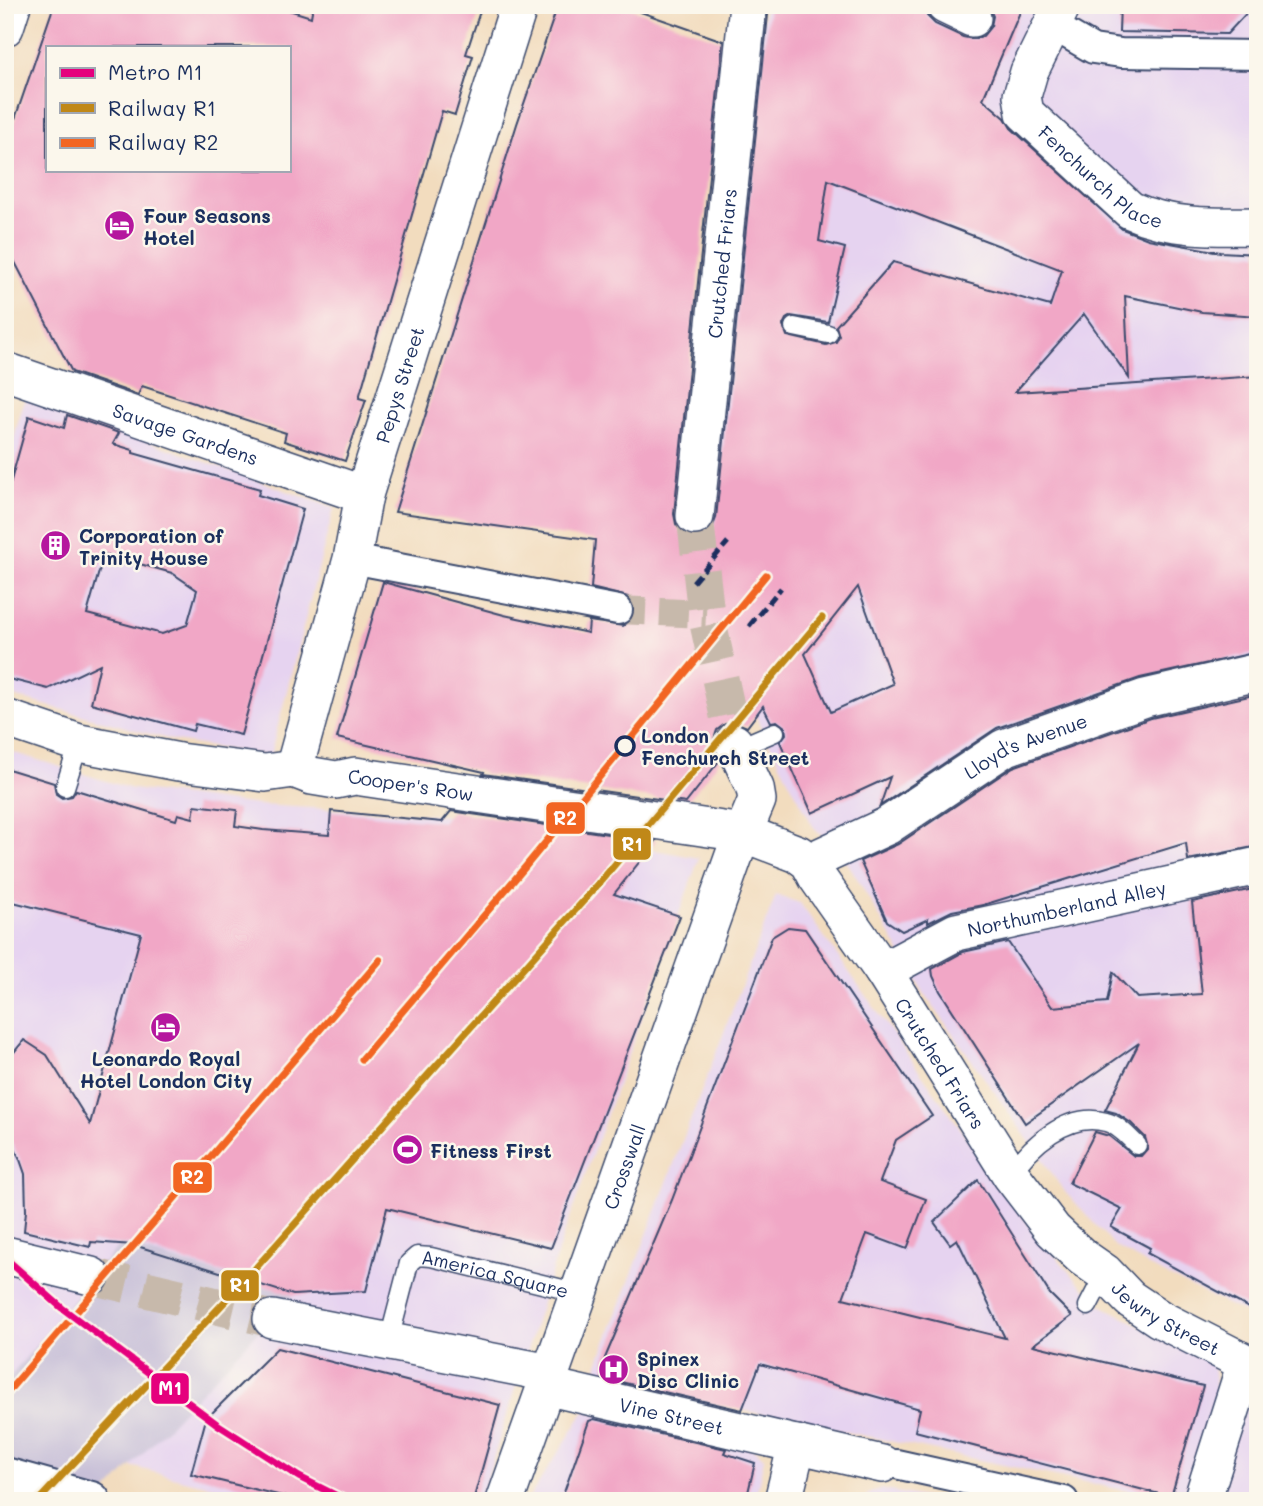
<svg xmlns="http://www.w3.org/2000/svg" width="1263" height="1506" font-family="Mali,sans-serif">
  <rect width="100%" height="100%" fill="#fbf7ec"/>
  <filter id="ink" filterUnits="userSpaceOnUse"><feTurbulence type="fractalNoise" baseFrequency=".0143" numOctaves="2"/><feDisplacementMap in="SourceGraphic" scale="14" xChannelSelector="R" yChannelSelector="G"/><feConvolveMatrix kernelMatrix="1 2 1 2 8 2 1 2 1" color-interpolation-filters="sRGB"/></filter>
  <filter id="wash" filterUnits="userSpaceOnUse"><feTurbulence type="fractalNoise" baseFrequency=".00686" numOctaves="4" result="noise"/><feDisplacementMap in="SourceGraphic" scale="28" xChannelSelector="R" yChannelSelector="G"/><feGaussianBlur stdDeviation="1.57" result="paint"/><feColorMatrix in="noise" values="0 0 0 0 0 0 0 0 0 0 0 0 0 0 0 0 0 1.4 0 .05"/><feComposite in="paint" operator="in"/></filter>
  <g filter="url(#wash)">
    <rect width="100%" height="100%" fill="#f2dcbe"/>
    <g fill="#e6d3f0">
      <polygon points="765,5 1258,5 1258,1319 1158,1271 1116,1247 1066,1193 924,993 851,868 813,826 759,724 720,607 708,482"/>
      <polygon points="25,397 334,508 270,756 175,741 5,694 5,471"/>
      <polygon points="5,750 132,789 258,805 467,817 699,858 562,1239 480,1501 281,1501 188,1481 5,1433"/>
      <polygon points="776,895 800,903 1031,1228 1097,1303 1213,1364 1217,1395 1187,1501 1175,1501 604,1381 597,1366"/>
      <polygon points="1248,1393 1258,1396 1258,1501 1212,1501"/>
      <polygon points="585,1411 752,1448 764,1458 755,1501 527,1501"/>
      <polygon points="879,1489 945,1501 865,1501 867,1495"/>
    </g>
    <polygon fill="#c8c0d8" points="120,1244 293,1295 98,1501 5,1501 5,1383"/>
    <g id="blocks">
      <g fill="#f1a7c6" fill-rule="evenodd">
        <path d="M54,5H273L311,17L313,5H482L466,54L473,56L455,115L442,111L359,398L366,400L345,461L284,441L286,433L142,386L138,395L72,372L5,243V148ZM47,47H289V170H47Z"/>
        <path d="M558,5H621L723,41L674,514L676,524L682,533L694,537L704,535L712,529L716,518L769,5H924L927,16L935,24L963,37L973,39L983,36L991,26L993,16L988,5H1023L983,99L1005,118L1011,128L1122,229L1148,239L1220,252L1258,254V316L1202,312L1125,296L1129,378L1084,314L1015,392L1258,376V652L1140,678L997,728L880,806L890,777L812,813L780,742L786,734L785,727L777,721L771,722L763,706L747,727L735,722L725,724L717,730L713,742L719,761L686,803L483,774L484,772L337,738L383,582L504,615L588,633L589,621L623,626L630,621L634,614V605L628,597L591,588L595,540L395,512L517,124ZM828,180L1062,270L1050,306L893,262L836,326L839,336L836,342L826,345L787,336L783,325L786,319L791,316L828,322L845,248L819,241ZM858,587L893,684L831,712L805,654Z"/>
        <polygon points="1120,5 1254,5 1227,34 1119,32"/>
        <path d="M67,415L119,433L113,444L133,450V453L260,489L258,495L303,509L241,735L195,724L193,731L91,703L100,664L48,689L5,678V502L29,416L64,428ZM104,554L172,573L197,590L187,625L162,634L87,614Z"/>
        <polygon points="1258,694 1258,846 1188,860 1186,843 983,905 952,911 928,923 928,919 902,931 887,921 860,861 898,844 1013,767 1151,718"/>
        <polygon points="5,768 54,783 56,794 62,798 72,796 76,790 176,820 178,814 193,818 195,805 237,810 235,826 263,830 329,835 331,811 442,822 451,811 656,841 614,894 680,916 551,1248 387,1208 366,1291 293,1295 134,1245 91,1242 90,1247 24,1231 26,1211 25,1174 19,1157 5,1131 5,1063 24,1040 47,1055 90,1124 141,934 5,900"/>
        <polygon points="1258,888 1258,1313 1147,1253 1150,1248 1111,1227 1122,1209 1069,1183 1095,1132 1109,1136 1134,1156 1141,1156 1148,1148 1145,1137 1131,1123 1116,1113 1105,1110 1139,1043 1025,1123 940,991 933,976 932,969 963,952 1008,942 1052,1007 1107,1002 1113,972 1137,998 1202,994 1192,902"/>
        <polygon points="788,927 805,929 932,1116 896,1140 880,1182 926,1199 907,1249 867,1234 843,1298 1005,1338 957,1239 950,1244 934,1222 978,1180 1050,1294 1072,1316 1033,1345 1203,1386 1171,1497 915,1431 920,1409 760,1364 742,1410 612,1380 605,1373 605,1358 672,1200 772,937"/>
        <polygon points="277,1348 500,1405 473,1501 303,1501 191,1474 206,1419"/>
        <polygon points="594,1419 726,1449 724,1453 755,1463 746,1501 561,1501 589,1421"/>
      </g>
    </g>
  </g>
  <g filter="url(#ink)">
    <use href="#blocks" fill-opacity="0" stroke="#3b496c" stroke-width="2"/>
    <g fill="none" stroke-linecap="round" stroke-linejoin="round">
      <polyline stroke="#c7b9ab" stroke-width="28" stroke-dasharray="28 14" stroke-linecap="butt" points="618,610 706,614"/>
      <g stroke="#c7b9ab" stroke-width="37" stroke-dasharray="37 18" stroke-linecap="butt">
        <polyline points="695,516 706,614 734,743"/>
        <polyline points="91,1276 272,1319"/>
      </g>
      <defs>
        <g id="service">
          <polyline points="794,327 828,334"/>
          <polyline points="737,752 747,744 775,732"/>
          <polyline points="65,787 79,743"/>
          <path d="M1011,1175C1029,1146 1068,1111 1106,1122C1119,1125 1128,1137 1137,1145"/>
          <polyline points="1088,1306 1105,1273"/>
          <path id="s1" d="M389,1340L409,1263L417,1256L431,1257L579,1293"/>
        </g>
        <g id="pedestrian">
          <polyline points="1052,25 1093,49 1121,53 1258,55"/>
          <polyline points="352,559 618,610"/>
          <polyline points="896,1464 1064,1501"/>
        </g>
        <g id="minor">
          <polyline points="945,5 972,18"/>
          <path id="s2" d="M1062,5L1029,72L1022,96L1025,113L1130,210C1170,228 1214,227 1258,226"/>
          <polyline points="5,27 12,5"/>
          <path id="s3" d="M5,371L364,495"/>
          <path id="s4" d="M695,516L748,5"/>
          <path id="s5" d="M5,718L79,743L179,762L265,773L294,769L312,776L336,780L355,776L743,833L798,854L809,862L817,877L883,971L1011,1175L1053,1230L1082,1257L1105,1273L1130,1299L1160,1319L1258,1369"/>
          <path id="s6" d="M294,769L352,559L364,495L519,5"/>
          <path id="s7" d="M809,862L887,826L1004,748L1145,698L1258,672"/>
          <path id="s8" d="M883,971L956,932L1258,866"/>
          <polyline points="5,1255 91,1276"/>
          <polyline points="272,1319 550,1373"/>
          <path id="s9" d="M545,1386L882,1464"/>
          <path id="s10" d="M505,1501L736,850L757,800L755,788L734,743"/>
          <polyline points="783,1501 797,1444"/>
          <polyline points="1202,1501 1246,1363"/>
        </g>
        <polyline id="trunk" points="5,1477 91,1501"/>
      </defs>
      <use href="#service" stroke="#3b496c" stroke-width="21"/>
      <use href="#pedestrian" stroke="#3b496c" stroke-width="32"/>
      <use href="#minor" stroke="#3b496c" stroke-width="40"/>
      <use href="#trunk" stroke="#3b496c" stroke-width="42"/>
      <use href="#service" stroke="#fff" stroke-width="18"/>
      <use href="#pedestrian" stroke="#fff" stroke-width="28"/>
      <use href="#minor" stroke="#fff" stroke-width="37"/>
      <use href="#trunk" stroke="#fff" stroke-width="38"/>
      <g stroke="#1b2f5e" stroke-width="5" stroke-dasharray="10 5" stroke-linecap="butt">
        <polyline points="693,582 728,542"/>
        <polyline points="734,615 766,575"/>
        <polyline points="749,626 781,588"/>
        <polyline points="787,659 822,618"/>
      </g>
      <defs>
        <polyline id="rail-1" points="38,1501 245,1280 595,888 822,618"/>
        <g id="rail-2">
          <polyline points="362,1059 526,866 766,575"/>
          <polyline points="5,1395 380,960"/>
        </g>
      </defs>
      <use href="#rail-1" stroke="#fbf7ec" stroke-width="12"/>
      <use href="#rail-2" stroke="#fbf7ec" stroke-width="12"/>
      <use href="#rail-1" stroke="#c08818" stroke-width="7"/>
      <use href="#rail-2" stroke="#f26522" stroke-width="7"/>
      <defs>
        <polyline id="metro-1" points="5,1258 62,1308 217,1424 299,1477 347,1501"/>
      </defs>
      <use href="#metro-1" stroke="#fbf7ec" stroke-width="12"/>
      <use href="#metro-1" stroke="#e5007d" stroke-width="7"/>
    </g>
  </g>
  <defs>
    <symbol id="hotel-disc" viewBox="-11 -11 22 22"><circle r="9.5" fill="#b5179e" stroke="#fbf7ec"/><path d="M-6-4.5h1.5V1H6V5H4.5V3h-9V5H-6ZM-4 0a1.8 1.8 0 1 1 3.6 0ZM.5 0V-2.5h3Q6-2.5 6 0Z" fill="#fff"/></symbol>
    <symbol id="building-disc" viewBox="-11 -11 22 22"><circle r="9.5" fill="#b5179e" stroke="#fbf7ec"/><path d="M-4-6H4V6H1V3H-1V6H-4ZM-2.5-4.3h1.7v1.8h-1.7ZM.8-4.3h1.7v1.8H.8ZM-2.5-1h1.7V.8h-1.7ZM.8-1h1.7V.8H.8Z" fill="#fff"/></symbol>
    <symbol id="stadium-disc" viewBox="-11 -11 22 22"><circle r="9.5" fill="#b5179e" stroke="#fbf7ec"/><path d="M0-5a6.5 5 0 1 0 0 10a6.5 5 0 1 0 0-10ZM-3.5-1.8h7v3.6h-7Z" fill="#fff"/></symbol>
    <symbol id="hospital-disc" viewBox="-11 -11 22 22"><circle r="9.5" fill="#b5179e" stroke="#fbf7ec"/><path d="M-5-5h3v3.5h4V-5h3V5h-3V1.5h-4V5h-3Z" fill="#fff"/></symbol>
  </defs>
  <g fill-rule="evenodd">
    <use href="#hotel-disc" x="102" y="208" width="35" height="35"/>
    <use href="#building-disc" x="38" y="528" width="35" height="35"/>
    <use href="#hotel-disc" x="148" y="1010" width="35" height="35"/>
    <use href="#stadium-disc" x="390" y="1132" width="35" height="35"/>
    <use href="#hospital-disc" x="596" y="1352" width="35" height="35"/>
  </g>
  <circle fill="#fbf7ec" stroke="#1b2f5e" stroke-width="3.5" cx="625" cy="746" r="9"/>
  <g text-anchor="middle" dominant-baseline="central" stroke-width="5" stroke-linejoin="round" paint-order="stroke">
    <g font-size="19" fill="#1b2f5e" stroke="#fbf7ec">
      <text stroke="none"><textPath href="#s2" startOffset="217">Fenchurch Place</textPath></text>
      <text stroke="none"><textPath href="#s4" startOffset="254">Crutched Friars</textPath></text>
      <text stroke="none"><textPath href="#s6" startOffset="399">Pepys Street</textPath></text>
      <text stroke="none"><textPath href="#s3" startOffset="191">Savage Gardens</textPath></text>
      <text stroke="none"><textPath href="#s7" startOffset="247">Lloyd's Avenue</textPath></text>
      <text stroke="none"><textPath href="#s5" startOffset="415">Cooper's Row</textPath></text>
      <text stroke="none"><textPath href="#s8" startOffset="196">Northumberland Alley</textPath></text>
      <text stroke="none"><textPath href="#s5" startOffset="1064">Crutched Friars</textPath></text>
      <text stroke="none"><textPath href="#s10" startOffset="355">Crosswall</textPath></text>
      <text stroke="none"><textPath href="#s1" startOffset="170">America Square</textPath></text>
      <text stroke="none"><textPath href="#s5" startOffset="1410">Jewry Street</textPath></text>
      <text stroke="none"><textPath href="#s9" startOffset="130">Vine Street</textPath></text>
    </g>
    <g font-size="19" font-weight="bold" fill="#1b2f5e" stroke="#fbf7ec" text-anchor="start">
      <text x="143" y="215">Four Seasons<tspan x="143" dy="22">Hotel</tspan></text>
      <text x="79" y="535">Corporation of<tspan x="79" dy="22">Trinity House</tspan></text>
      <text x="166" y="1058" text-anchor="middle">Leonardo Royal<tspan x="166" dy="22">Hotel London City</tspan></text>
      <text x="430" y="1150">Fitness First</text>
      <text x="637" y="1358">Spinex<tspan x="637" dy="22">Disc Clinic</tspan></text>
    </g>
    <g font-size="19" font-weight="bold" fill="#1b2f5e" stroke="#fbf7ec" text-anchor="start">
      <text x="641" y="735">London<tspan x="641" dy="22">Fenchurch Street</tspan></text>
    </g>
  </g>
  <g stroke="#fbf7ec" stroke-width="2.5">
    <rect x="545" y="801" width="41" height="34" rx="7" fill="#f26522"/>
    <rect x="612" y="827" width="40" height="34" rx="7" fill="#c08818"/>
    <rect x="172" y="1161" width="41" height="33" rx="7" fill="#f26522"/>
    <rect x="220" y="1269" width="40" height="33" rx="7" fill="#c08818"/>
    <rect x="150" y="1372" width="40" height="33" rx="7" fill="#e5007d"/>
  </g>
  <g font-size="19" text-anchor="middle" font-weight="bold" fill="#fff">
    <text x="565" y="825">R2</text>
    <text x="632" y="851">R1</text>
    <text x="192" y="1184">R2</text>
    <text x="240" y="1292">R1</text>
    <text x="170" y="1395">M1</text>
  </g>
  <rect width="1263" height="1506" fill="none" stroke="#fbf7ec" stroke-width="28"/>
  <rect x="46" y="46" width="245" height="126" fill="#fbf7ec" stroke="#a1a7b3" stroke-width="2"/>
  <rect x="60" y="68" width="35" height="10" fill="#e5007d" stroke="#a1a7b3" stroke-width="2"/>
  <text x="108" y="80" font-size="21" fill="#1b2f5e">Metro M1</text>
  <rect x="60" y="103" width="35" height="10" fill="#c08818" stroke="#a1a7b3" stroke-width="2"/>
  <text x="108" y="116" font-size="21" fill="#1b2f5e">Railway R1</text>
  <rect x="60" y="138" width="35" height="10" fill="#f26522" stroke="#a1a7b3" stroke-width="2"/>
  <text x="108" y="150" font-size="21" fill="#1b2f5e">Railway R2</text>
</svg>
